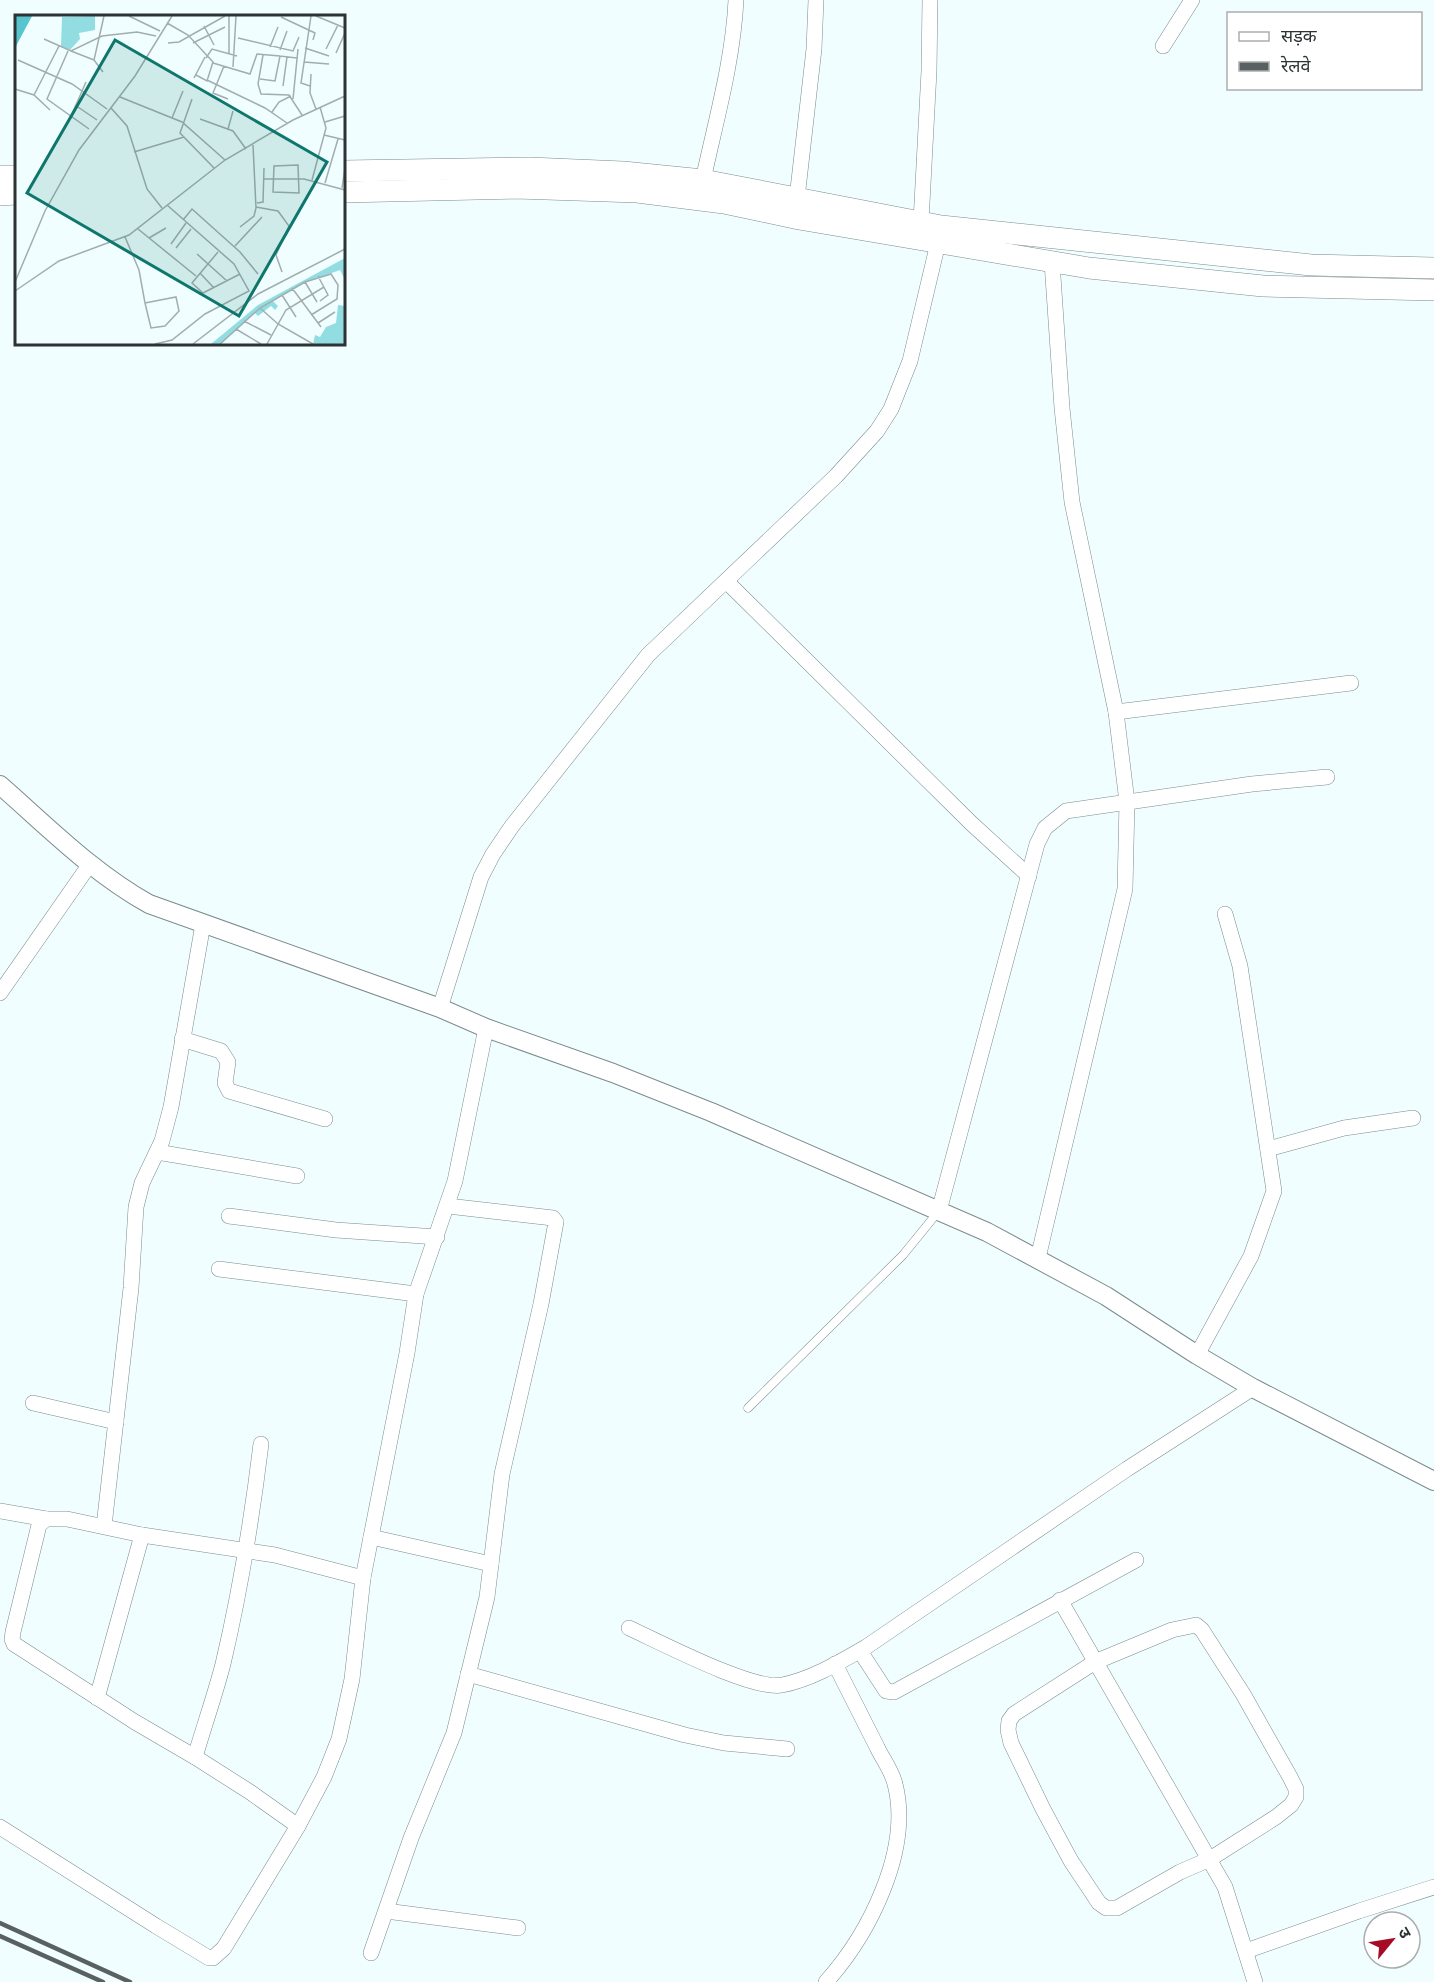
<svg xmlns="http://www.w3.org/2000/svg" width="1434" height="1982" font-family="'Libre Baskerville','Noto Sans Devanagari',serif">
  <rect width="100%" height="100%" fill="#f0feff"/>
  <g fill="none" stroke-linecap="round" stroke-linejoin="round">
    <defs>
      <polyline id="service" points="748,1408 903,1255 938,1212"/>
      <g id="minor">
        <polyline points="1163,46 1192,0"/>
        <path d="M703,180C716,120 733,61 736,0"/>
        <polyline points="797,198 814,49 816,0"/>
        <polyline points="921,222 929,71 930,0"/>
        <polyline points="726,581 972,824 1029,876"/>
        <polyline points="1116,712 1351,683"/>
        <polyline points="0,993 90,864"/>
        <polyline points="440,1008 481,877 493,854 512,826 648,655 836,476 877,431 891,409 910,361 938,243"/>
        <polyline points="182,1039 221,1051 228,1062 225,1083 229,1091 325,1119"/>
        <polyline points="1268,1149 1344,1128 1413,1118"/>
        <polyline points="157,1152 297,1176"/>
        <polyline points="939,1211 1037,844 1045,828 1066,811 1252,784 1327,777"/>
        <polyline points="229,1216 336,1230 437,1237"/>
        <polyline points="1038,1258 1125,889 1127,802 1116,712 1072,502 1062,408 1052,262"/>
        <polyline points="219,1269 416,1294"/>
        <polyline points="1197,1355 1251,1256 1274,1191 1240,966 1225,914"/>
        <polyline points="33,1403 116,1422"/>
        <polyline points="0,1511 46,1519"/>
        <polyline points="104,1526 131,1288 136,1207 142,1183 162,1141 171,1107 203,924"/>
        <polyline points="371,1537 491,1564"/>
        <polyline points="1060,1600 1225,1887 1255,1982"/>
        <polygon points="1196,1625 1202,1630 1243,1694 1290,1777 1296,1789 1296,1797 1291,1805 1276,1817 1210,1859 1180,1872 1117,1908 1106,1908 1099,1903 1071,1861 1043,1809 1011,1743 1008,1730 1009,1721 1014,1714 1095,1662 1172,1630"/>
        <path d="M629,1628C660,1642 753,1691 782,1685C812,1679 840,1662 866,1647L1127,1469L1253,1388"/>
        <polyline points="860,1651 886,1691 894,1692 1136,1560"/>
        <polyline points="468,1674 685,1735 724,1743 787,1749"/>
        <polyline points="97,1698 142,1535"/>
        <path d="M195,1757C204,1726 215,1695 223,1664C240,1592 252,1518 261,1444"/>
        <polyline points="298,1826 250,1792 195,1757 135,1722 14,1644 12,1639 13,1632 39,1525 46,1519 67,1519 142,1535 275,1555 363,1578"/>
        <polyline points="0,1827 156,1926 209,1958 213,1958 224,1948 298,1826 324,1777 339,1739 352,1679 363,1578 407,1353 416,1294 455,1181 486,1028"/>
        <polyline points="386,1911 518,1928"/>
        <polyline points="1246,1951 1359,1911 1434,1887"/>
        <polyline points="371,1953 411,1838 454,1733 487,1597 502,1474 541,1304 556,1222 553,1218 448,1206"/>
        <path d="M826,1982C869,1934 912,1850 895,1784C892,1771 882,1758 877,1747C863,1719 849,1692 835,1664"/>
      </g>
      <path id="tertiary" d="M0,785C48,827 93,873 149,904L440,1008L486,1028L613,1073L711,1112L987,1232L1106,1296L1197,1355L1253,1388L1434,1481"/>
      <g id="secondary">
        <polyline points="344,171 530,168 623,172 703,180 941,226 1311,265 1434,268"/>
        <polyline points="0,176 16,176"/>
        <polyline points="344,192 516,188 637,192 724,203 799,219 1089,268 1263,286 1434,290"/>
        <polyline points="0,195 16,194"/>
      </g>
    </defs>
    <use href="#service" stroke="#7c8b8d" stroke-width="9"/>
    <use href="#minor" stroke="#7c8b8d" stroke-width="16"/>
    <use href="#tertiary" stroke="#7c8b8d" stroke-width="20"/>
    <use href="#secondary" stroke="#7c8b8d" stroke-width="22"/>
    <use href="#service" stroke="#fff" stroke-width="8"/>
    <use href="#minor" stroke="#fff" stroke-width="15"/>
    <use href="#tertiary" stroke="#fff" stroke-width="18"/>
    <use href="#secondary" stroke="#fff" stroke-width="21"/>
    <g stroke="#586061" stroke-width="4.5">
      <polyline points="0,1923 130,1982"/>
      <polyline points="0,1936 103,1982"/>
    </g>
  </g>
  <g transform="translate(15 15)">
    <rect width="330" height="330" fill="#f0feff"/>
    <path d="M80,1V15L64,18L65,24L55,35L46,31L47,2ZM330,243V265L325,255L289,268L258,286L263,291L260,295L256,291L243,301L240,298L206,329H196L243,290ZM323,290L330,291V329H298L300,320L305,322L311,312L321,308Z" fill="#91dde2"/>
    <path d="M0,1H17L0,33Z" fill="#56c5cd"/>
    <path fill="none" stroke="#a2adae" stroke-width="1.5" d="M114,1L145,16M214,1V39M301,1L330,13M266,2L300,18L298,25M152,8L173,20L198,47L192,66L181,60M189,11L199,30M223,23L278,36L284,22M29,24L56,36L87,21L122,17L141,21M153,28L164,27L210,1M178,28L210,12M255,32L263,12M290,33L314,41M311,34L323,10M265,35L272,16M53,36L32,84L74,114M56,36L79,45M321,38L330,18M248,40L243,69L246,79L274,80L287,100M191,43L197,34L222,41M3,45L57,69L92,94M289,47L314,49M198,48L235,59L242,39L265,41M209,51L198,78L213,84M218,52L221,1M88,57L79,45L89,1M296,59L295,78L301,94M179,63L190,42M245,64L260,66L265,41L282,43M192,65L250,93L272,108M268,71L272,42M295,71L286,68L296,1M0,74L19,80L35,95M19,80L44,31M105,82L167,107L210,145M177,84L165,118L199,153M278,84L283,34M60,90L82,105M96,93L112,111L132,174L147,193M257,97L264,87L276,81M57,99L71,67M157,103L168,76M185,104L218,116L231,134M310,107L330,101M213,114L218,96M309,120L330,125M119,137L169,122M283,150L284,178L258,177L259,151ZM248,164H289L330,175M297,165L311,113L305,92M310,168L323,124M327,173L330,153M242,188L248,187L249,153M241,192L263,196L274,211L261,240L267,257M168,205L177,194L225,237L243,259M225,212L239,201L241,193L238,130M123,214L181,261M110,222L124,255L130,288L136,313L150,311L164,296L161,282L130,288M134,223L151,213M156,229L171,208M220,231L247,202M161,233L176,214M203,237L177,268L188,278L225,259M182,239L212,266M185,258L199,273M303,261L313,280L305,286M0,267L30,196L64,135L120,61L157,1M290,267L302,287M277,273L306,312M0,276L44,246L114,220L210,145L278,105L330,81M267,280L281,302M245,293L263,309L298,329M229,306L256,320M303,308L320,297M221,314L246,329M140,329L157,325L190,299L234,276L219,249L152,190M178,329L243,279L330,234M205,329L245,293L290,267L316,259L323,270L322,284L296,300M252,329L271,295L309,272"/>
    <path fill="#0f766e" fill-opacity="0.15" stroke="#0f766e" stroke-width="3" d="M100,25L312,147L224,301L12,178Z"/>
    <rect width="330" height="330" fill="none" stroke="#2d3334" stroke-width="3"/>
  </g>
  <rect x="1227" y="12" width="195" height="78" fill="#ffffff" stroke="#abadae" stroke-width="1.5"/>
  <rect x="1239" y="32" width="30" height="9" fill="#ffffff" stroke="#abadae" stroke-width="1.5"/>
  <text x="1281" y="42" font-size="18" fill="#2d3334">सड़क</text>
  <rect x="1239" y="62" width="30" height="9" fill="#586061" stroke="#abadae" stroke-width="1.5"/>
  <text x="1281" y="72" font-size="18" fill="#2d3334">रेलवे</text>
  <g transform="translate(1392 1940) rotate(60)"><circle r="28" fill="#ffffff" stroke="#abadae" stroke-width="1.5"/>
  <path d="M0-4.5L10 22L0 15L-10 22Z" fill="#a60c26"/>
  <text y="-9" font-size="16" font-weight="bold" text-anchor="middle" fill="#2d3334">उ</text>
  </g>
</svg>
